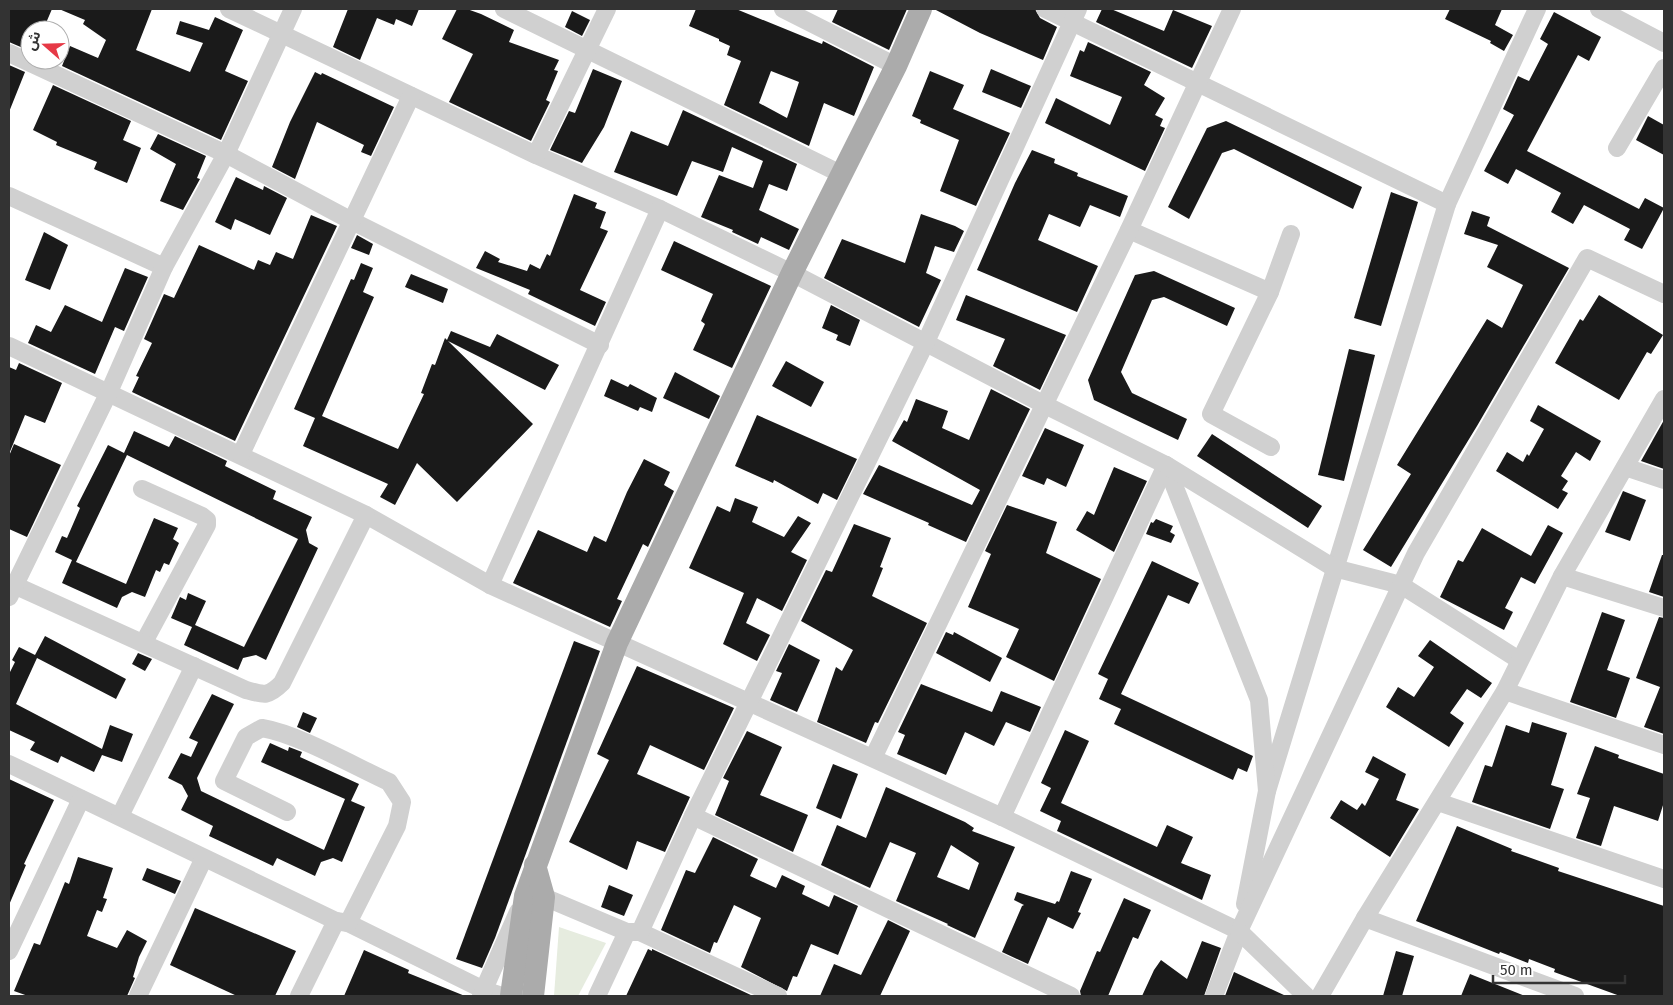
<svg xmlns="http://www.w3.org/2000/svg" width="1673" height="1005" font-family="'Fira Sans','Noto Sans Arabic',sans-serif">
  <rect width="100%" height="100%" fill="#fff"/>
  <polygon fill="#e6ecdf" points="559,927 606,943 578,996 554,996"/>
  <g fill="#1a1a1a" fill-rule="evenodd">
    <polygon points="9,9 52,9 43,30 30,30 30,51 9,42"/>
    <polygon points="59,9 152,9 136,50 190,72 203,43 176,34 180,21 209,30 215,17 243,30 225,71 248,81 221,140 62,66 70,46 98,58 106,40 83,24 85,20"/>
    <polygon points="348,9 419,9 412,26 396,19 394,25 377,18 360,60 333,47"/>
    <polygon points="457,9 467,9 481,14 514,30 509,42 559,60 554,70 558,71 546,100 550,102 531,141 449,102 473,54 442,39"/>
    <path d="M696,9H736L822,44L823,41L874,67L854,116L824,103L809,146L724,105L741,61L727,55L730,46L719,41V39L689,26ZM771,71L799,82L787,118L759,103Z"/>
    <polygon points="838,9 907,9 889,50 832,22"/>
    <polygon points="934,9 1035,9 1040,18 1057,27 1043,60 980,33"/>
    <polygon points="1102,9 1111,9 1164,31 1173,10 1212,26 1192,68 1096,22"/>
    <polygon points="1450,9 1502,9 1495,25 1513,35 1504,51 1490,43 1491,41 1445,19"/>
    <polygon points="572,11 590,20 582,36 565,27"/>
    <polygon points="1554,12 1601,37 1589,61 1578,55 1527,151 1639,209 1645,198 1664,208 1642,249 1624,240 1630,229 1584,205 1573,224 1551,212 1561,193 1516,169 1508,184 1484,171 1514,115 1503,109 1518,76 1529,81 1548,44 1540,39"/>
    <polygon points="1088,42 1151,72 1144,85 1165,98 1155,115 1163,119 1160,126 1165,128 1145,171 1045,123 1056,98 1110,125 1122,97 1070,76 1080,50 1084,52"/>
    <polygon points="9,65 25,72 9,112"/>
    <polygon points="593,69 622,81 604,127 582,163 550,150 569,111 575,113"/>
    <polygon points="991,69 1031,86 1021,108 982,92"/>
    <polygon points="930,71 964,85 953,109 1010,133 976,206 940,191 959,140 920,123 921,120 912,116"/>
    <polygon points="315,72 321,75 322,73 394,107 371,156 361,152 364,145 317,122 295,179 272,167 290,122"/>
    <polygon points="53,85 131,121 123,140 141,148 127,183 94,169 97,162 56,145 57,142 33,130"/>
    <polygon points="683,110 797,164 787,191 769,184 759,210 799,229 789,250 761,237 758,244 732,232 733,230 701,217 719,175 753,188 763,161 732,147 723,172 692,161 677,196 614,172 631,131 668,146"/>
    <polygon points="1648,116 1664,125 1664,155 1636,140"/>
    <polygon points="1226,121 1362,187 1353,209 1234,149 1222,153 1189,219 1168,207 1207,128"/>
    <polygon points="158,134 206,156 197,178 200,179 183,210 160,201 176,164 150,149"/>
    <polygon points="1032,150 1055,159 1054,163 1078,173 1077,176 1128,196 1120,217 1090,205 1080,227 1049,214 1038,240 1098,266 1077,312 977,270 1015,183"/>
    <polygon points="236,177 263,190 264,186 287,198 270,235 235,219 231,230 215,222"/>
    <polygon points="1391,192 1418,202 1381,326 1354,318"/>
    <polygon points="574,194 597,203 595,208 606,212 600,228 608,231 580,290 606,302 595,326 528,294 530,290 476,268 485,251 500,259 498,262 527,271 530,264 540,269 547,254 550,256"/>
    <polygon points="1472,211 1490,217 1487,226 1569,268 1477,426 1391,567 1363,550 1411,474 1397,465 1487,319 1502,328 1523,285 1487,267 1498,245 1464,234"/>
    <polygon points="921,214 955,226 964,231 954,252 935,246 926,273 941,280 919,327 824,278 842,239 905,263"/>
    <polygon points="311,215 337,226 235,441 132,392 139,377 136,376 152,343 144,339 164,294 174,298 199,245 254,270 258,260 270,265 276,252 293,259"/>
    <polygon points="44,232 68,245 50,290 25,280"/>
    <polygon points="357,235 373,244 369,255 351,248"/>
    <polygon points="674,241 771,286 732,368 693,350 705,324 701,321 713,294 661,270"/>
    <polygon points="361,263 373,268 363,292 374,297 322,416 398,449 424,394 421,393 432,364 435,365 445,338 447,340 451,331 490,347 497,334 559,365 545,390 448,341 533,424 457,502 417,463 395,505 380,497 388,484 303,446 315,418 294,409 351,279 354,280"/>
    <polygon points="125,268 148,277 124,331 115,327 95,374 28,343 36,325 51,332 65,305 102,322"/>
    <polygon points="1154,271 1235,308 1227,326 1164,297 1152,300 1121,372 1132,393 1187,419 1178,440 1094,400 1088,380 1135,275"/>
    <polygon points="411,274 448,289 443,303 405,287"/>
    <polygon points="966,295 1066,335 1040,390 993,366 1005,339 956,320"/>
    <polygon points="1599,295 1663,335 1651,354 1647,352 1619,400 1555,363 1580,319 1583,321"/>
    <polygon points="831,305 860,320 850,346 836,340 838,335 822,328"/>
    <polygon points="1349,349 1375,355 1344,481 1318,475"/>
    <polygon points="786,361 824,382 811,407 772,386"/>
    <polygon points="19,363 62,383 45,423 25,415 9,454 9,367 16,370"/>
    <polygon points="675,372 720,396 709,419 663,398"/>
    <polygon points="611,379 628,387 630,384 657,398 652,412 640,407 638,411 604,396"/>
    <polygon points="991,389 1030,409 966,542 928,525 929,523 863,494 879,465 972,505 980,490 892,441 904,420 907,422 916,399 948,411 942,428 969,440"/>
    <polygon points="1538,405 1601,441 1590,461 1576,452 1561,476 1568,481 1562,490 1568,493 1558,509 1496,471 1507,452 1523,462 1527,454 1529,456 1544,429 1530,421"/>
    <polygon points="757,415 857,459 837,500 823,493 818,504 774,480 773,483 735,466"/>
    <polygon points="1664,420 1664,469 1641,461"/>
    <polygon points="1045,428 1084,445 1066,487 1047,478 1044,485 1022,476"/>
    <polygon points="134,431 169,447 175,436 227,461 225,466 276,491 273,499 312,517 306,530 309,543 318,548 266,660 256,655 243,658 238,670 184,645 192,627 171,618 180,597 186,600 188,593 206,601 195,625 244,647 298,539 127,455 76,562 126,584 154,518 178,528 173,539 179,543 169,565 164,563 160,572 156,570 145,597 132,592 122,597 117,608 62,583 72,560 55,552 62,536 67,538 80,508 77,506 108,445 124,453"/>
    <polygon points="1212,434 1322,506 1308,528 1197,456"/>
    <polygon points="14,444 61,465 27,537 9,529 9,456"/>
    <polygon points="644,459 670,472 664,485 674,491 648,547 643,544 617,599 622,601 610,627 513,583 538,530 587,552 594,536 606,542 627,492"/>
    <polygon points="1114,467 1147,481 1114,552 1076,530 1087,511 1094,515"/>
    <polygon points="1623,491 1646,500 1630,541 1605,532"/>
    <polygon points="735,498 758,507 752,522 784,537 798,516 811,523 791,552 807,560 782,611 757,598 746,623 770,635 757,661 723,644 744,593 689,568 717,506 730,512"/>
    <polygon points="1007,505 1057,522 1046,553 1101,579 1054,681 1006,657 1019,629 968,607 991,554 985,551"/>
    <polygon points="1156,519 1173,526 1170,532 1175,535 1171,543 1146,534 1151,522 1153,523"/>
    <polygon points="854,524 891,538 880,567 883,568 872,596 927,623 878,723 875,722 866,743 817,722 836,667 842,671 853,650 801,621 826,570 832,572"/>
    <polygon points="1548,525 1563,533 1535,584 1521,577 1505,608 1513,612 1504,630 1440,597 1458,560 1463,562 1482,528 1531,556"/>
    <polygon points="1662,555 1664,555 1664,597 1649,592"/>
    <polygon points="1152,561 1199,583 1189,604 1168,595 1121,694 1253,756 1247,772 1238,768 1233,780 1114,724 1121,709 1099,699 1108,679 1098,674"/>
    <polygon points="1602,612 1625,620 1607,670 1630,678 1616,718 1570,702"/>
    <polygon points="1659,617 1664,618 1664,734 1644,727 1660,687 1636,678"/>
    <polygon points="946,632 953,635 954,632 1002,658 990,682 936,653"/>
    <polygon points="45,636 126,679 116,699 37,658 16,704 102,749 110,725 133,734 122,762 102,755 94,772 61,756 58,763 30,750 35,742 9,730 9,674 15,662 12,660 19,647 35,655"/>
    <polygon points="1430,640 1492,683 1481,698 1467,689 1450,713 1464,723 1449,747 1386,707 1398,687 1414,697 1434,667 1418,656"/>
    <polygon points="574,641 600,651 495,938 482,968 456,959"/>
    <polygon points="789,644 820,660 797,712 770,700 782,673 776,671"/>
    <polygon points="138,653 152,659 145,671 132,664"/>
    <polygon points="637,666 734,708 704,770 650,745 637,774 690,797 665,852 637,841 627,870 569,842 609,760 597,754"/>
    <polygon points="921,684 992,712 1001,691 1041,707 1030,732 1006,722 994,746 965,732 946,775 897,754 905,735 898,732"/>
    <polygon points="212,694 234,704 197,778 201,791 324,850 345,799 261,762 270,743 288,751 289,747 302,752 300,757 359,784 351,801 365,807 342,862 333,858 321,862 315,876 277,858 273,866 209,836 213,826 181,810 188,796 182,785 168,778 181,753 191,757 198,742 189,738"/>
    <polygon points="303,712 317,718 310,733 297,727"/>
    <polygon points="1532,722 1567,733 1551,785 1564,789 1550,829 1472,802 1485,765 1492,767 1506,725 1529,733"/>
    <polygon points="1065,730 1089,741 1061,803 1157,847 1167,825 1193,837 1181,863 1211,875 1202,900 1057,831 1061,821 1040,811 1051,788 1041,783"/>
    <polygon points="747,731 782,747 760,795 808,815 793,852 715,815 729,781 723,778"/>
    <polygon points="1595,746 1619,755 1618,758 1664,774 1664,802 1658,821 1614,806 1601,846 1576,838 1590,798 1577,794"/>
    <polygon points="1373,756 1406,774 1396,800 1419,809 1390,857 1330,818 1341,800 1357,810 1362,803 1365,806 1379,779 1365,772"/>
    <polygon points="833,764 858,774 841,819 816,808"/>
    <polygon points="9,779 54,800 24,864 26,865 9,905"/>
    <path d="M886,787L965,822L974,828L972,831L1015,847L975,938L947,925L948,924L896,901L916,853L890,842L870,888L821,865L837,825L866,838ZM951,845L979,863L969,890L937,877Z"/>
    <polygon points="1457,826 1512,849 1511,851 1559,868 1558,871 1664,906 1664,996 1620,996 1554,972 1555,969 1529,959 1528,963 1500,952 1499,954 1416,921"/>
    <polygon points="713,837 758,859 750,876 776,888 782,875 805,886 802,894 829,907 834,895 858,906 838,955 811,944 797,977 793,976 787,991 741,967 761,918 734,905 717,943 714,942 710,953 661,930 686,870 695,873"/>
    <polygon points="78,857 113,868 103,898 107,899 102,912 97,910 87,936 117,948 127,930 147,941 139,957 133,977 135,978 127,996 28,996 14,991 34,943 40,945 65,882 69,884"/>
    <polygon points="147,868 181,881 175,894 142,880"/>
    <polygon points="1071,871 1092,879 1078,912 1081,913 1073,929 1048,917 1028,964 1002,952 1022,906 1024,905 1014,900 1017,892 1055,904 1057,901 1059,902"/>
    <polygon points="609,885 633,895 624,916 601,907"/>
    <polygon points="1124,898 1151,910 1138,939 1133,937 1108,996 1081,996 1080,991 1097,951 1100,952"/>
    <polygon points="195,908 296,951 275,996 237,996 170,965"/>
    <polygon points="888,920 910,931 880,996 820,996 834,964 861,975"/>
    <polygon points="1202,941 1221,948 1204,996 1142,996 1154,970 1161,960 1187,979"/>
    <polygon points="648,949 652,951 652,949 753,996 626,996"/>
    <polygon points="364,950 409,970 408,973 465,996 344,996"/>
    <polygon points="1396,951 1414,956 1402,996 1383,996"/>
    <polygon points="1234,972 1286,996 1225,996"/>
    <polygon points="1470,974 1525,996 1461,996"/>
  </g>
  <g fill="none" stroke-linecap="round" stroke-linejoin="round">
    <g stroke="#d0d0d0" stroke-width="18">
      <polyline points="229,9 536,155 660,209 792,273 1045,405 1166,465 1002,817"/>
      <polyline points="504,9 841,174"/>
      <polyline points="783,9 896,66"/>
      <polyline points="1045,9 1447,204 1267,791"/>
      <polyline points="1599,9 1664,43"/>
      <polyline points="9,53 226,154 350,220 600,345"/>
      <polyline points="1617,148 1664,68"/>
      <polyline points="536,155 607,9"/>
      <polyline points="9,196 164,267"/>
      <polyline points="1447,204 1537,9"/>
      <polyline points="1129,230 1270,292 1211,414 1271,447"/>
      <polyline points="1270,292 1291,234"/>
      <polyline points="9,346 366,515 490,585 1002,817 1239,931 1214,996"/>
      <polyline points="241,454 411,96"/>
      <polyline points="1166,465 1259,700 1267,791 1245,904"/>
      <polyline points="1166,465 1334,568 1401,585 1519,660"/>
      <polyline points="1625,467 1664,480"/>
      <polyline points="142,489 202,516 207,520 207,525 144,642"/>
      <polyline points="1562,576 1664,608"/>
      <path d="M14,585L246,690C264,695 268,697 282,683L366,515"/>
      <polyline points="490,585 660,209"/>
      <polyline points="9,597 109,392 164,267 226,154 293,9"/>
      <polyline points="1505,691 1664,745"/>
      <polyline points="873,758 1129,230 1232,9"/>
      <polyline points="9,764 336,921 348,923 484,990 502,996"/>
      <polyline points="1438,802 1664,879"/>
      <path d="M287,812L224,781L246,737L262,728C298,734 354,766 389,782L402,802L397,826L348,923"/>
      <polyline points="120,816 194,666"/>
      <polyline points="693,816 1071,996"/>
      <polyline points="544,897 627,932"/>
      <polyline points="1365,918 1575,996"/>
      <polyline points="1239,931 1416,553 1587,258 1664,294"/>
      <polyline points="1239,931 1306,996"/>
      <polyline points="640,932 778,996"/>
      <polyline points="9,951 81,799"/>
      <polyline points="138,996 204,858"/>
      <polyline points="299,996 336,921"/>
      <polyline points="481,996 518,912"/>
      <polyline points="597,996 627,932 640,932 693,816 925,344 1078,9"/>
      <polyline points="1320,996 1365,918 1505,691 1562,576 1664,399"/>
    </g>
    <g stroke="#ababab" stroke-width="22">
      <polyline points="511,996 525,896 617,643 792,273 896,66 921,9"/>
      <polyline points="533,996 544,897 535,865"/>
    </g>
  </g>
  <rect width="1673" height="1005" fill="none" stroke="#333333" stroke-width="20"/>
  <g transform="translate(45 45) rotate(290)"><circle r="24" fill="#ffffff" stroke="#adadad"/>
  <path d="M0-4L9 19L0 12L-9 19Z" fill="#e63946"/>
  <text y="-8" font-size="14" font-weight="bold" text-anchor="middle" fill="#333333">ش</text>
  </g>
  <path d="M1493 975v8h132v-8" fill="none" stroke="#333333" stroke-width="2.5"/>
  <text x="1500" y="975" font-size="15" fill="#333333" stroke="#ffffff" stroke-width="4" paint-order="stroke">50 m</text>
</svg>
